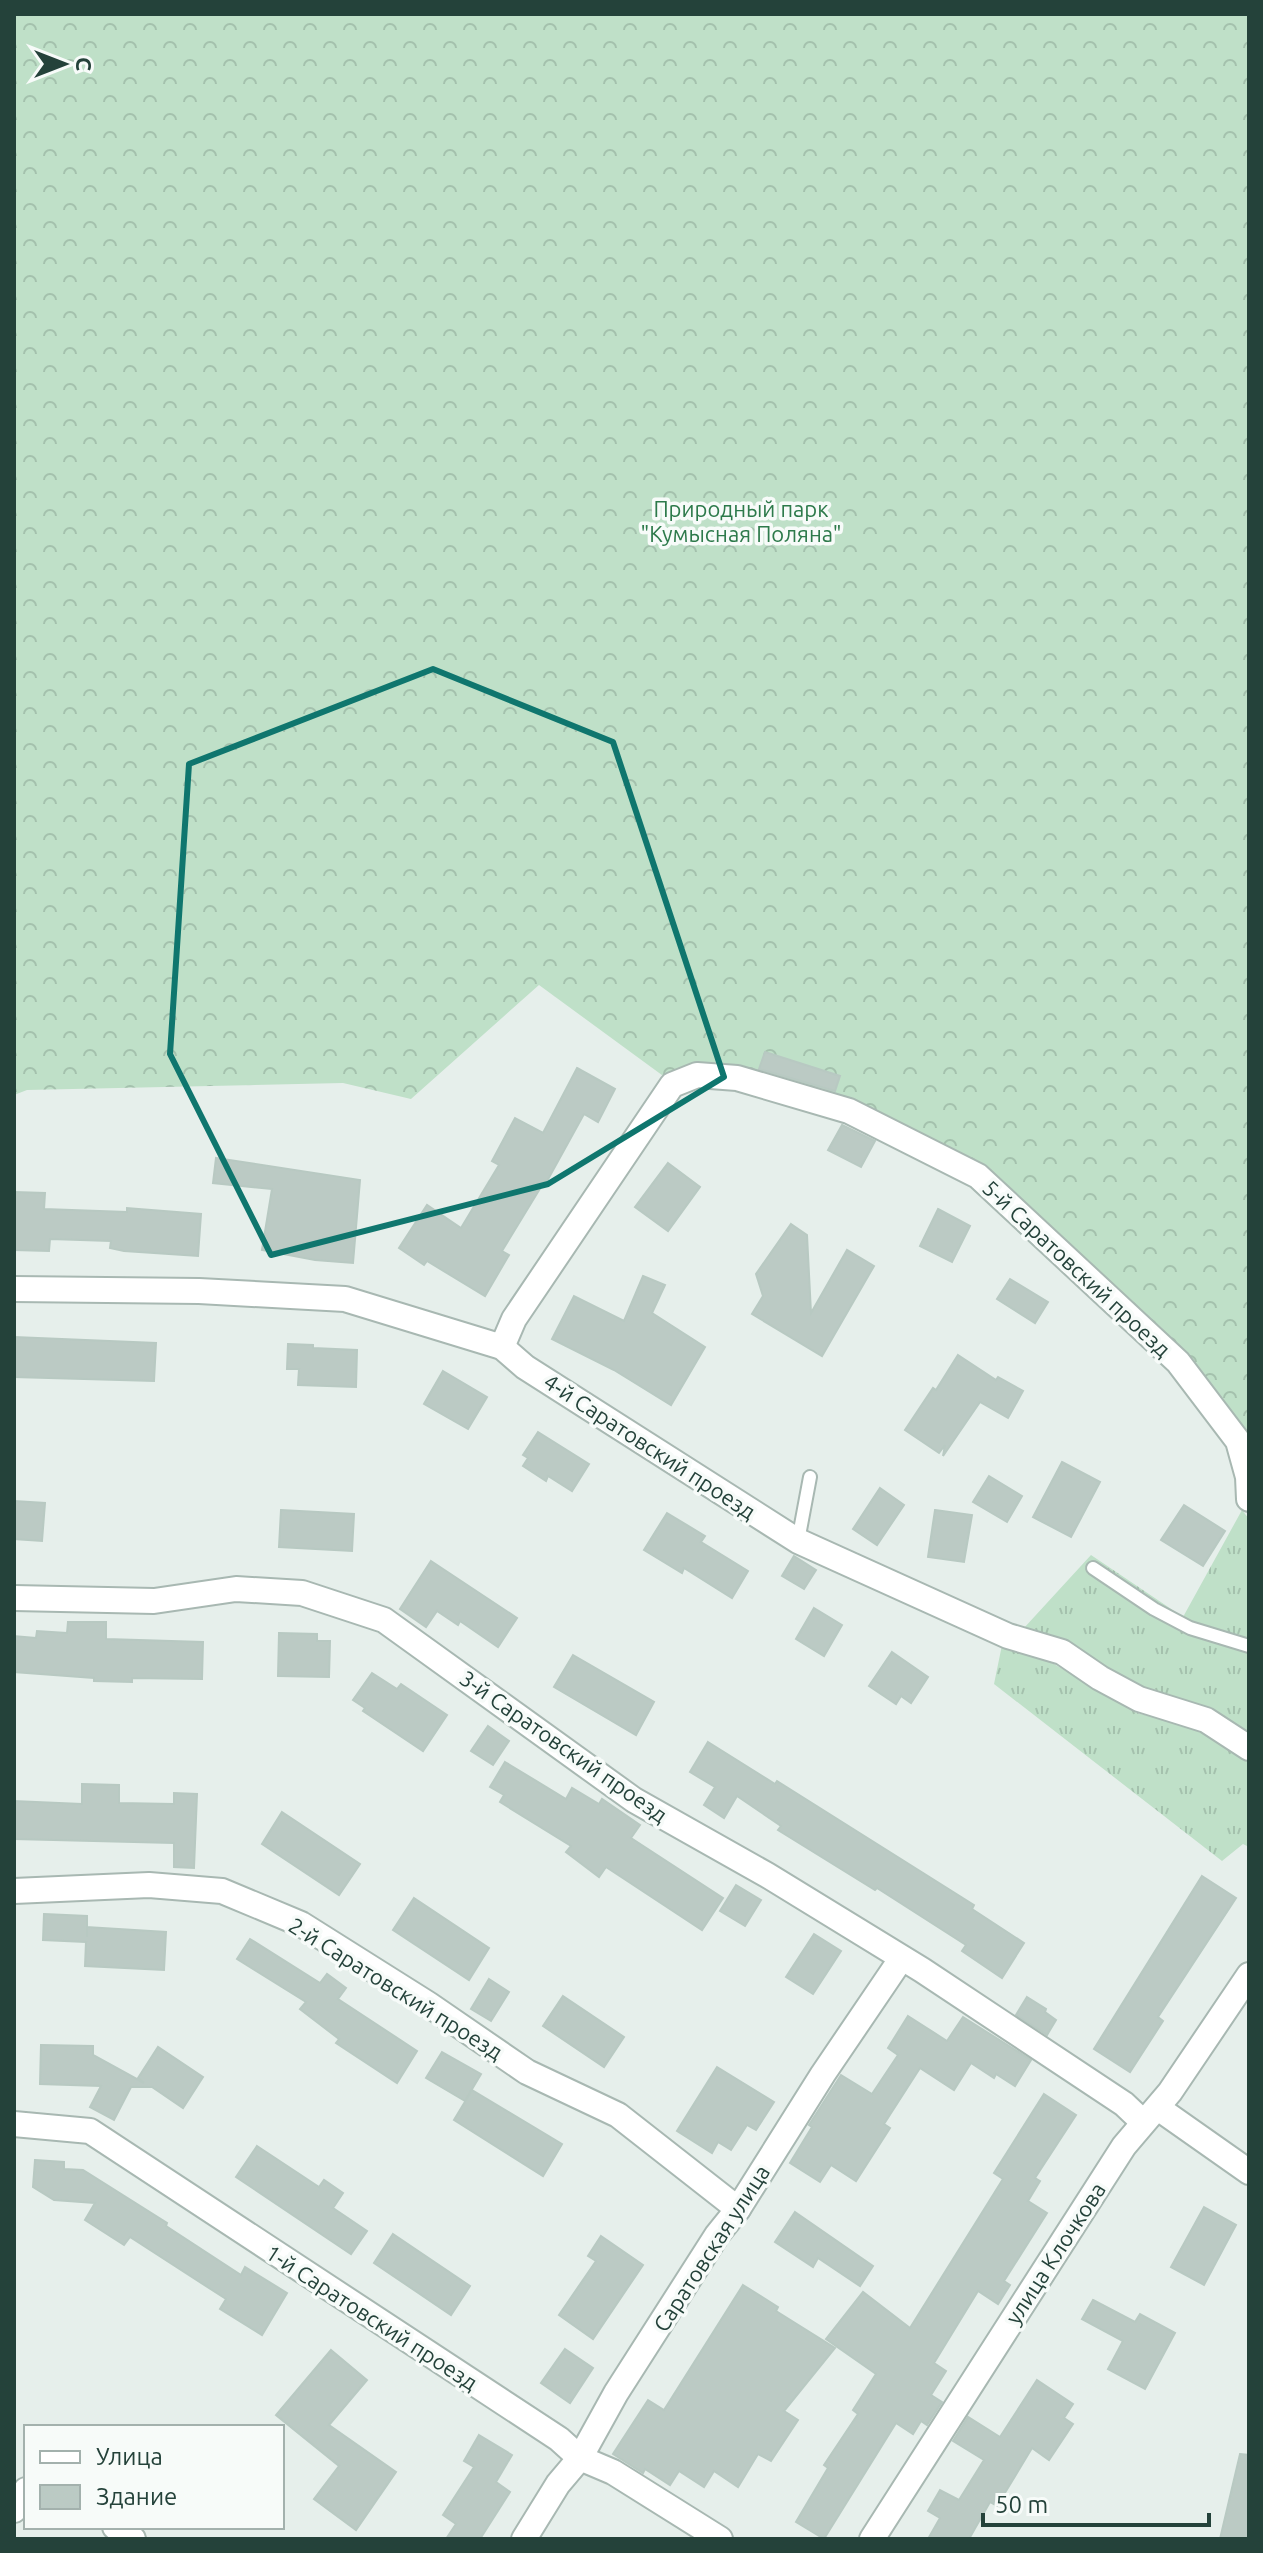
<svg xmlns="http://www.w3.org/2000/svg" width="1263" height="2553" font-family="Ubuntu,sans-serif">
  <defs>
    <pattern id="grass-tufts" width="24" height="20" patternUnits="userSpaceOnUse" patternTransform="scale(2)"><rect width="24" height="20" fill="#bfe0c8"/><path d="M3 7l-1-3M5 7V3M7 7l1-3M15 17l-1-3M17 17v-4M19 17l1-3" fill="none" stroke="#a4c1ad"/></pattern>
    <pattern id="forest-crowns" width="20" height="18" patternUnits="userSpaceOnUse" patternTransform="scale(2)"><rect width="20" height="18" fill="#bfe0c8"/><path d="M2 6a3 3 0 1 1 6 0M12 15a3 3 0 1 1 6 0" fill="none" stroke="#a4c1ad"/></pattern>
  </defs>
  <rect width="100%" height="100%" fill="#e6efeb"/>
  <g fill="url(#grass-tufts)">
    <polygon points="1242,1510 1249,1519 1249,1738 1103,1671 1068,1640 1024,1628 1091,1555 1183,1617"/>
    <polygon points="1002,1645 1054,1664 1137,1713 1200,1729 1249,1761 1249,1847 1243,1844 1222,1861 994,1684"/>
  </g>
  <polygon fill="url(#forest-crowns)" points="14,14 1249,14 1249,1434 1192,1358 986,1165 865,1105 739,1068 666,1078 539,985 411,1099 343,1083 27,1090 14,1095"/>
  <g fill="#bbcac4" stroke="#b8c9c2" stroke-width="2">
    <polygon points="765,1052 840,1076 835,1091 759,1069"/>
    <polygon points="577,1068 615,1089 598,1122 584,1114 546,1183 544,1182 502,1251 509,1255 485,1296 427,1261 424,1265 399,1248 427,1205 461,1228 499,1165 492,1161 515,1118 543,1133"/>
    <polygon points="842,1125 875,1141 861,1167 828,1150"/>
    <polygon points="216,1158 360,1180 353,1263 315,1260 262,1250 272,1189 213,1183"/>
    <polygon points="668,1163 700,1187 668,1231 635,1207"/>
    <polygon points="14,1192 45,1193 44,1209 127,1212 127,1208 201,1214 198,1256 124,1251 110,1248 111,1241 50,1239 49,1251 14,1250"/>
    <polygon points="938,1209 970,1226 952,1262 920,1246"/>
    <polygon points="791,1224 807,1235 811,1313 847,1250 874,1266 822,1356 752,1314 763,1296 756,1274"/>
    <polygon points="643,1276 665,1285 652,1313 705,1347 671,1405 614,1370 552,1339 574,1296 624,1321"/>
    <polygon points="1010,1279 1048,1302 1035,1323 997,1299"/>
    <polygon points="14,1337 156,1343 154,1381 14,1377"/>
    <polygon points="288,1344 313,1345 313,1348 357,1350 356,1387 298,1385 299,1369 287,1369"/>
    <polygon points="958,1355 996,1380 998,1377 1023,1391 1008,1418 980,1402 943,1456 945,1445 939,1453 905,1430 933,1388 936,1390"/>
    <polygon points="443,1371 487,1397 468,1429 424,1404"/>
    <polygon points="538,1432 589,1464 572,1491 548,1476 546,1481 523,1466 528,1458 523,1455"/>
    <polygon points="1062,1462 1100,1482 1071,1537 1033,1517"/>
    <polygon points="989,1476 1022,1496 1007,1522 973,1502"/>
    <polygon points="880,1488 904,1505 877,1545 853,1529"/>
    <polygon points="14,1501 45,1503 42,1541 14,1539"/>
    <polygon points="1184,1505 1225,1531 1203,1566 1161,1540"/>
    <polygon points="281,1510 354,1514 352,1551 279,1547"/>
    <polygon points="935,1510 972,1515 964,1562 928,1557"/>
    <polygon points="667,1513 705,1536 701,1542 748,1571 732,1598 684,1568 682,1573 644,1550"/>
    <polygon points="794,1556 816,1570 804,1589 782,1576"/>
    <polygon points="431,1561 517,1618 498,1647 460,1621 458,1625 437,1611 426,1627 400,1609"/>
    <polygon points="814,1608 842,1625 824,1656 796,1639"/>
    <polygon points="68,1622 106,1622 106,1639 203,1642 202,1679 132,1678 132,1682 94,1681 94,1678 14,1672 14,1636 36,1638 37,1631 67,1633"/>
    <polygon points="279,1633 317,1634 317,1641 330,1641 329,1677 278,1676"/>
    <polygon points="892,1652 928,1677 911,1703 901,1696 896,1704 869,1686"/>
    <polygon points="573,1655 654,1702 636,1735 554,1687"/>
    <polygon points="372,1673 397,1689 401,1684 447,1715 423,1751 363,1711 365,1708 353,1700"/>
    <polygon points="488,1726 509,1741 493,1765 471,1751"/>
    <polygon points="708,1742 775,1784 777,1781 974,1905 972,1909 1024,1943 1002,1978 962,1951 966,1945 877,1888 875,1890 778,1830 781,1826 737,1796 724,1818 704,1805 715,1787 690,1772"/>
    <polygon points="505,1762 566,1799 572,1788 599,1804 602,1799 640,1825 631,1838 723,1898 702,1930 606,1867 599,1877 566,1852 571,1846 500,1802 504,1795 490,1787"/>
    <polygon points="82,1784 119,1785 119,1803 174,1804 174,1793 197,1794 194,1868 174,1867 174,1843 14,1839 14,1801 82,1804"/>
    <polygon points="282,1812 360,1864 339,1895 262,1844"/>
    <polygon points="1202,1876 1236,1898 1158,2017 1163,2021 1130,2072 1094,2049"/>
    <polygon points="736,1885 761,1900 745,1926 720,1911"/>
    <polygon points="414,1898 489,1948 469,1980 393,1930"/>
    <polygon points="44,1914 87,1916 87,1937 87,1927 166,1932 164,1970 85,1966 86,1942 43,1940"/>
    <polygon points="814,1934 841,1951 813,1994 786,1977"/>
    <polygon points="250,1939 320,1983 327,1974 346,1988 338,1999 417,2051 397,2083 336,2043 339,2039 300,2009 306,2002 237,1959"/>
    <polygon points="489,1979 509,1992 491,2021 471,2009"/>
    <polygon points="563,1996 624,2037 604,2067 543,2026"/>
    <polygon points="1027,1997 1046,2009 1045,2012 1056,2020 1047,2035 1016,2015"/>
    <polygon points="908,2016 947,2041 963,2017 1031,2060 1015,2086 996,2074 994,2078 971,2063 954,2090 920,2068 884,2124 890,2128 856,2181 831,2165 820,2182 790,2163 812,2127 809,2125 841,2075 872,2094 898,2055 888,2048"/>
    <polygon points="41,2045 93,2046 93,2055 144,2083 138,2078 158,2047 203,2077 183,2108 152,2087 131,2087 114,2120 90,2107 101,2086 40,2084"/>
    <polygon points="442,2052 481,2074 465,2101 426,2078"/>
    <polygon points="717,2067 774,2102 756,2130 747,2125 731,2150 718,2142 712,2153 677,2131"/>
    <polygon points="472,2090 562,2144 543,2176 454,2120"/>
    <polygon points="1044,2094 1076,2115 1035,2178 1040,2181 1028,2201 1047,2213 1004,2281 1010,2285 998,2304 978,2291 934,2363 946,2371 931,2395 942,2402 927,2425 921,2421 913,2434 896,2423 824,2539 796,2522 828,2468 824,2465 858,2414 853,2410 876,2374 826,2339 863,2292 910,2328 1003,2179 994,2173"/>
    <polygon points="257,2146 319,2187 324,2180 343,2193 333,2208 367,2231 351,2254 236,2177"/>
    <polygon points="35,2160 64,2162 64,2169 83,2170 167,2223 166,2226 241,2275 245,2267 287,2293 262,2335 220,2309 226,2299 130,2237 124,2245 85,2220 95,2203 54,2200 33,2187"/>
    <polygon points="1204,2207 1236,2225 1204,2285 1171,2267"/>
    <polygon points="795,2212 873,2266 860,2286 818,2258 813,2267 775,2242"/>
    <polygon points="393,2234 470,2286 451,2315 374,2263"/>
    <polygon points="601,2236 643,2265 593,2339 559,2315 596,2261 588,2256"/>
    <polygon points="743,2285 778,2307 776,2311 835,2348 784,2411 798,2420 771,2461 758,2454 738,2487 714,2471 704,2487 679,2471 670,2485 645,2469 643,2473 613,2454 648,2400 664,2410"/>
    <polygon points="1093,2300 1135,2322 1140,2314 1175,2333 1145,2389 1108,2369 1123,2341 1082,2319"/>
    <polygon points="565,2349 593,2368 570,2403 541,2383"/>
    <polygon points="331,2350 367,2380 329,2425 396,2472 356,2530 314,2499 339,2466 276,2415"/>
    <polygon points="1037,2380 1073,2404 1064,2418 1073,2424 1049,2460 1032,2448 997,2506 990,2502 969,2539 928,2539 940,2518 928,2511 940,2490 959,2500 984,2460 953,2441 968,2417 1000,2437"/>
    <polygon points="479,2435 512,2455 496,2482 510,2492 480,2539 446,2539 456,2524 443,2515 474,2467 464,2461"/>
    <polygon points="1240,2454 1249,2455 1249,2539 1220,2539"/>
  </g>
  <g fill="none" stroke-linecap="round" stroke-linejoin="round">
    <defs>
      <g id="lane">
        <polyline points="798,1541 810,1477"/>
        <polyline points="1093,1568 1154,1609 1190,1628 1249,1646"/>
      </g>
      <g id="street">
        <polyline points="14,1289 199,1291 345,1299 502,1347 525,1367 798,1541 1008,1636 1062,1652 1100,1678 1139,1699 1206,1720 1249,1748"/>
        <polyline points="502,1347 514,1319 672,1085 697,1075 737,1078 849,1111 978,1176 1178,1362 1238,1441 1248,1477 1249,1499"/>
        <polyline points="14,1598 154,1601 236,1589 302,1593 384,1620 634,1800 767,1875 922,1970 1124,2104 1143,2122"/>
        <polyline points="14,1891 149,1885 222,1891 301,1924 428,2004 527,2072 618,2115 738,2209"/>
        <polyline points="1158,2108 1249,2172"/>
        <polyline points="14,2124 90,2131 559,2439 580,2458 613,2472 720,2539"/>
        <polyline points="14,2510 26,2490"/>
        <polyline points="115,2527 133,2539"/>
        <polyline points="524,2539 558,2484 580,2458 616,2393 717,2235 738,2209 823,2074 901,1959"/>
        <polyline points="872,2539 1124,2146 1170,2092 1249,1975"/>
      </g>
    </defs>
    <use href="#lane" stroke="#a8b8b2" stroke-width="16"/>
    <use href="#street" stroke="#a8b8b2" stroke-width="28"/>
    <use href="#lane" stroke="#fff" stroke-width="12"/>
    <use href="#street" stroke="#fff" stroke-width="24"/>
  </g>
  <path fill="none" stroke="#0f766e" stroke-width="6" stroke-linejoin="round" d="M433,669L613,742L724,1077L548,1184L271,1255L170,1054L189,764Z"/>
  <g text-anchor="middle" dominant-baseline="central" stroke-width="7" stroke-linejoin="round" paint-order="stroke">
    <g font-size="22" fill="#2d7a4b" stroke="#f7fbf9">
      <text x="741" y="508">Природный парк<tspan x="741" dy="25">"Кумысная Поляна"</tspan></text>
    </g>
    <g font-size="22" fill="#24423a" stroke="#f7fbf9">
      <text transform="translate(1077 1268) rotate(43)">5-й Саратовский проезд</text>
      <text transform="translate(650 1446) rotate(33)">4-й Саратовский проезд</text>
      <text transform="translate(564 1746) rotate(35)">3-й Саратовский проезд</text>
      <text transform="translate(396 1988) rotate(32)">2-й Саратовский проезд</text>
      <text transform="translate(711 2248) rotate(-57)">Саратовская улица</text>
      <text transform="translate(1055 2253) rotate(-57)">улица Клочкова</text>
      <text transform="translate(372 2317) rotate(33)">1-й Саратовский проезд</text>
    </g>
  </g>
  <rect width="1263" height="2553" fill="none" stroke="#24423a" stroke-width="32"/>
  <rect x="24" y="2425" width="260" height="104" fill="#f7fbf9" stroke="#a3b1ad" stroke-width="2"/>
  <rect x="40" y="2451" width="40" height="12" fill="#ffffff" stroke="#a3b1ad" stroke-width="2"/>
  <text x="96" y="2465" font-size="24" fill="#24423a">Улица</text>
  <rect x="40" y="2485" width="40" height="24" fill="#bbcac4" stroke="#a3b1ad" stroke-width="2"/>
  <text x="96" y="2505" font-size="24" fill="#24423a">Здание</text>
  <g transform="translate(64 64) rotate(90)" stroke="#f7fbf9" stroke-width="6" paint-order="stroke">
  <path d="M0-6L14 30L0 20L-14 30Z" fill="#24423a"/>
  <text y="-12" font-size="22" font-weight="bold" text-anchor="middle" fill="#24423a">С</text>
  </g>
  <path d="M983 2513v12h226v-12" fill="none" stroke="#24423a" stroke-width="4"/>
  <text x="995" y="2513" font-size="24" fill="#24423a" stroke="#f7fbf9" stroke-width="6" paint-order="stroke">50 m</text>
</svg>
